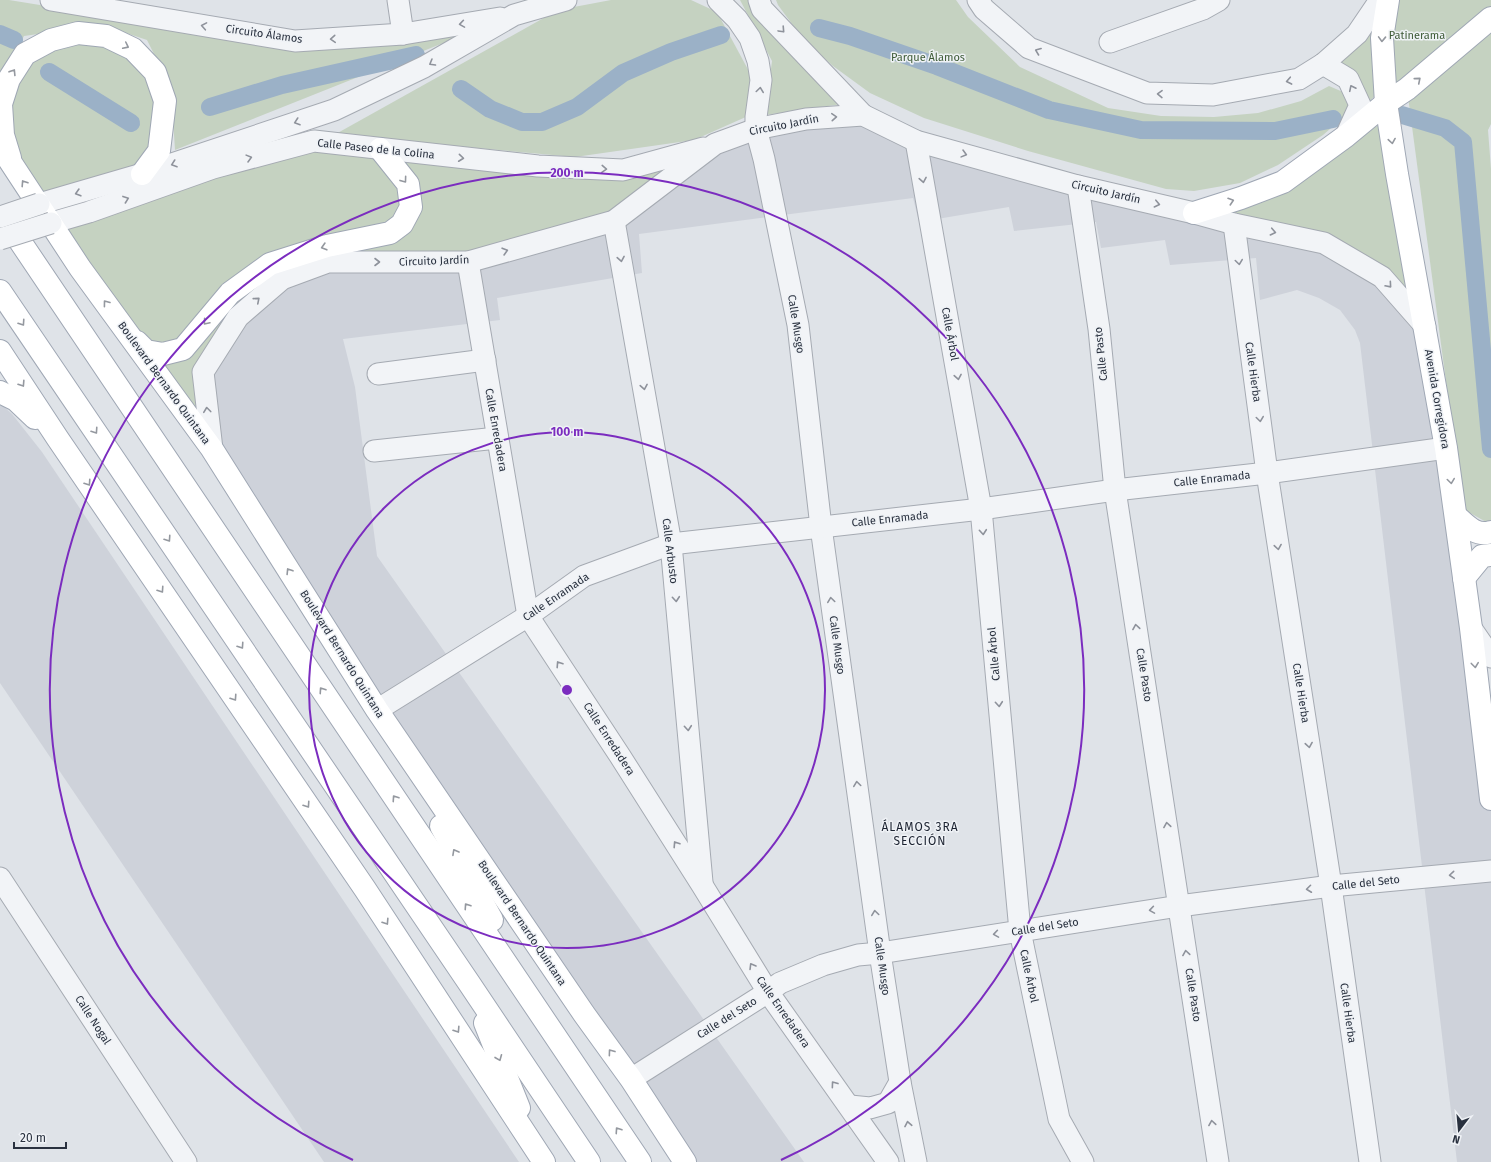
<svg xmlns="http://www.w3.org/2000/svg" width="1491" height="1162" font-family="'Fira Sans',sans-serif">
  <rect width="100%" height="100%" fill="#dfe3e8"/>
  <g fill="#ced2da">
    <polygon points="863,115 916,141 1324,243 1425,326 1491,799 1491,1162 1457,1162 1360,343 1355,330 1340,310 1319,298 1297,290 1260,300 1256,258 1170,265 1165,240 1101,248 1096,222 1014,231 1009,207 919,222 913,198 639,234 642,273 497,298 500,320 343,339 355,387 377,556 804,1162 685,1162 212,449 203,372 282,279 715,144"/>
    <polygon points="0,406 3,406 12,414 42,452 519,1162 324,1162 0,683"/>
  </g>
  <g fill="#c5d2c1">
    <polygon points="0,0 9,0 311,49 466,34 175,150 171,88 147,40 102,25 24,36 0,82"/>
    <polygon points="611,0 691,0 717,12 751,75 748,116 694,140 575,157 334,135 558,10"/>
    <polygon points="740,0 753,0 842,104 765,115 772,61"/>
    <polygon points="776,0 956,0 968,17 1020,67 1108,108 1161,116 1214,117 1258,113 1301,101 1329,86 1343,92 1350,104 1344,117 1323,135 1278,165 1240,183 1194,191 1166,189 1028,151 924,118 870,93 833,66 803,39 778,5"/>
    <polygon points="1388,0 1491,0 1491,124 1488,130 1491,169 1491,520 1488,523 1463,509 1407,89 1386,103"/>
    <polygon points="1376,23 1375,96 1366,104 1330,61"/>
    <polygon points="51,40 133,49 165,101 142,174 46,202 12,163 9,79"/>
    <polygon points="1379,125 1413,300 1318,233 1223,211"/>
    <polygon points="314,141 623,170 715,144 614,221 468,262 328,262 282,279 203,372 212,449 51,223"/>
  </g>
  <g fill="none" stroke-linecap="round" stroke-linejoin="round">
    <g stroke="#9bb1c7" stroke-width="18">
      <polyline points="819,28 850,36 937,66 1049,110 1141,130 1275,131 1333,119"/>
      <polyline points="0,34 14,40"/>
      <polyline points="49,72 131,123"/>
      <polyline points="461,89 490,109 522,122 542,122 577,107 623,73 671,52 721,35"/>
      <polyline points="210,107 282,85 416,55"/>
      <polyline points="1402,115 1445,128 1463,142 1491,449"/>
    </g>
    <defs>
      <g id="minor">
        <polyline points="51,0 295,41 403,34 500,18"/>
        <polyline points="398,0 403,34"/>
        <polyline points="718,0 737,19 750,38 758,61 761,80 756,117 756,129 764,159 798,325 821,527 880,953 900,1082 916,1162"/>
        <polyline points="759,0 762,9 863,115"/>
        <polyline points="978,0 984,9 1029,48 1147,93 1213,95 1299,79 1323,64 1357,34 1380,0"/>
        <polyline points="1110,42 1203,9 1219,0"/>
        <polyline points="1323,64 1348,79 1360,105 1346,136"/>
        <polyline points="916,141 981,509 1020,931 1059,1119 1083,1162"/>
        <polyline points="1078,186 1099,329 1115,490 1218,1162"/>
        <polyline points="39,204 142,174 334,110 424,67 514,15 566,0"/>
        <polyline points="614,221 671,544 702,882"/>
        <polyline points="51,223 89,212 213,168 314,141 538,166 623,170 703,148"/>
        <polyline points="1234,224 1267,473 1331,886 1370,1162"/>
        <polyline points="468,262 528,616 620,756 702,885 768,992 888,1162"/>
        <polyline points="378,374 485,360"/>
        <polyline points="212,449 203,372 238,317 282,279 328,262 468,262 614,221 715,144 756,129 806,119 863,115 916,141 1078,186 1194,213 1234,224 1324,243 1382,277 1425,326"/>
        <polyline points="374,451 497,438"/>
        <polyline points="1471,628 1491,657"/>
        <polyline points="377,710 528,616 584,576 671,544 981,509 1115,490 1267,473 1446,448"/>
        <polyline points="0,878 186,1162"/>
        <polyline points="631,1079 768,992 780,983 823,965 858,955 880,953 1179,906 1331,886 1491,871"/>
        <polyline points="850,1106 870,1108 888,1103 900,1082"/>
      </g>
      <g id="major">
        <polyline points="1388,0 1382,38 1386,103 1397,174 1446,448 1471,628 1491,799"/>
        <polyline points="0,146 80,268 212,449 377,710 584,1014 631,1079 685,1162"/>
        <polyline points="10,158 3,135 1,104 9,79 25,54 51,40 78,33 106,36 133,49 155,72 165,101 159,151 142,174"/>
        <polyline points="1194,213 1241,198 1283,182 1346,136 1386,103 1407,89 1491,18"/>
        <polyline points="5,219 640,1162"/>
        <polyline points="0,291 469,983 589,1162"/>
        <polyline points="137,342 146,351 163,354 183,349 230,293 270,264 327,246 390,233 402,224 411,207 408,184 380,149"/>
        <polyline points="0,351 58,439 365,889 544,1162"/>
        <polyline points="0,392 16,400 35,418"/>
        <path d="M1456,516C1466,525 1476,537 1491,532"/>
        <polyline points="1464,578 1482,556 1491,555"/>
        <polyline points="441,826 492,920"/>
        <polyline points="485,1023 519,1108"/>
      </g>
    </defs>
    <use href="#minor" stroke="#a5aab2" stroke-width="23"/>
    <use href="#major" stroke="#9fa7b4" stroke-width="24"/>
    <use href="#minor" stroke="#f2f4f7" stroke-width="21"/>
    <use href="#major" stroke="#fff" stroke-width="22"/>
    <defs>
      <g id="minor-bridge">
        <polyline points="0,217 39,204"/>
        <polyline points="0,239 51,223"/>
      </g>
    </defs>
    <use href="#minor-bridge" stroke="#a5aab2" stroke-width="23" stroke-linecap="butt"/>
    <use href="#minor-bridge" stroke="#f2f4f7" stroke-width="21"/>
  </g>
  <defs><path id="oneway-chevron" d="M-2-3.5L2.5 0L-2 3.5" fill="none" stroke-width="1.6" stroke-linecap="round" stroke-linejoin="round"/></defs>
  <g stroke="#8e929b">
    <use href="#oneway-chevron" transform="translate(462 24) rotate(171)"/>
    <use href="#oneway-chevron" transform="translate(204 26) rotate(-170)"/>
    <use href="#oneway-chevron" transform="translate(782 30) rotate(47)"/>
    <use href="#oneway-chevron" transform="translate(333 39) rotate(176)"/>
    <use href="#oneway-chevron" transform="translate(1038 51) rotate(-159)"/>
    <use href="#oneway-chevron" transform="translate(432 63) rotate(150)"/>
    <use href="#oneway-chevron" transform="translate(1289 81) rotate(169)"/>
    <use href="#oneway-chevron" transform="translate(1352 88) rotate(-116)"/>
    <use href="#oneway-chevron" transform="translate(760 90) rotate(-82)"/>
    <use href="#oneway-chevron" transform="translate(1160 94) rotate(-179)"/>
    <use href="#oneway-chevron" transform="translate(834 117) rotate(-4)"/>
    <use href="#oneway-chevron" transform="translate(297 122) rotate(161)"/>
    <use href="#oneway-chevron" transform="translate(964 154) rotate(15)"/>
    <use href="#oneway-chevron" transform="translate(249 158) rotate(-15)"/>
    <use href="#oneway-chevron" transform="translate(461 158) rotate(6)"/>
    <use href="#oneway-chevron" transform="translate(174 164) rotate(161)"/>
    <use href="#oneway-chevron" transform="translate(604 169) rotate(3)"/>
    <use href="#oneway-chevron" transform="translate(923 180) rotate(80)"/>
    <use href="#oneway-chevron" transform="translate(78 193) rotate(164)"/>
    <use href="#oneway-chevron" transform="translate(126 199) rotate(-20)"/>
    <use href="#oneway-chevron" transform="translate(1157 204) rotate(13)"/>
    <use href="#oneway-chevron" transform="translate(1273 232) rotate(12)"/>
    <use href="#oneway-chevron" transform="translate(505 251) rotate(-16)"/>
    <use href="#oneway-chevron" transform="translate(621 259) rotate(80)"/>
    <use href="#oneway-chevron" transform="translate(377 262)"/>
    <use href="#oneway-chevron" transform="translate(1239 262) rotate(82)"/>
    <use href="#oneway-chevron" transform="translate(1389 285) rotate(49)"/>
    <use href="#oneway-chevron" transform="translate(257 300) rotate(-41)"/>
    <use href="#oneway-chevron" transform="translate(958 377) rotate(80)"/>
    <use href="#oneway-chevron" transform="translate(644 387) rotate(80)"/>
    <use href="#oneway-chevron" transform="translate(207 410) rotate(-97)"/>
    <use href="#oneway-chevron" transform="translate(1260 419) rotate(82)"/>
    <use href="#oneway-chevron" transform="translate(983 532) rotate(85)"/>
    <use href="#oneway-chevron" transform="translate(1278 547) rotate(81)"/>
    <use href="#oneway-chevron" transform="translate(676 599) rotate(85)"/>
    <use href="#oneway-chevron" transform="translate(831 600) rotate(-98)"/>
    <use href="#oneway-chevron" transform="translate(1136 627) rotate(-99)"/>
    <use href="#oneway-chevron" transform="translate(559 664) rotate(-123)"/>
    <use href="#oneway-chevron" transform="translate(999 704) rotate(85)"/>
    <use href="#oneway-chevron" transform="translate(688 728) rotate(85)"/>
    <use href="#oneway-chevron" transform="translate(1309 745) rotate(81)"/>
    <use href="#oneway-chevron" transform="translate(857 784) rotate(-98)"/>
    <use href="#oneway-chevron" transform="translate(1167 825) rotate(-99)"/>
    <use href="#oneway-chevron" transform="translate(676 844) rotate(-123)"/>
    <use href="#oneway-chevron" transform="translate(1452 875) rotate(175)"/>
    <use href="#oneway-chevron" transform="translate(1309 889) rotate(173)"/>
    <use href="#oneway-chevron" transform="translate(1152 910) rotate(171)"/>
    <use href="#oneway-chevron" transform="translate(875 913) rotate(-98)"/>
    <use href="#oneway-chevron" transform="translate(996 934) rotate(171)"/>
    <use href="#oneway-chevron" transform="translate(1186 953) rotate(-99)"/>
    <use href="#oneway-chevron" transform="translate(752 966) rotate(-121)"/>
    <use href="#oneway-chevron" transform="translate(834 1084) rotate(-126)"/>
    <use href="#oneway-chevron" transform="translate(1212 1123) rotate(-99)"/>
    <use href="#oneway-chevron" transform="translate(908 1124) rotate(-101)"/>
  </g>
  <g stroke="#94989f">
    <use href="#oneway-chevron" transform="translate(1382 39) rotate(92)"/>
    <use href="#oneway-chevron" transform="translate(126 46) rotate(26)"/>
    <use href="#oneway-chevron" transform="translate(13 72) rotate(-58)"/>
    <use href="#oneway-chevron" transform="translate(1418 80) rotate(-40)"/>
    <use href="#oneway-chevron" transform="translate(1392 141) rotate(81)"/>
    <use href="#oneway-chevron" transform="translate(404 180) rotate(54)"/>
    <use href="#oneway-chevron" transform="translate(24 183) rotate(-123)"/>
    <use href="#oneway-chevron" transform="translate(1231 201) rotate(-18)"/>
    <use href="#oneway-chevron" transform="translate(324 247) rotate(164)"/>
    <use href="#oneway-chevron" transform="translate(106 303) rotate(-127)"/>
    <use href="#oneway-chevron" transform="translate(206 322) rotate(130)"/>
    <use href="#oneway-chevron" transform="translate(22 323) rotate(56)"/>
    <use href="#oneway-chevron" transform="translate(22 384) rotate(57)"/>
    <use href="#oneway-chevron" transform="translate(95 431) rotate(56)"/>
    <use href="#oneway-chevron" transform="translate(1451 481) rotate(82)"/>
    <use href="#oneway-chevron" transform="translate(88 483) rotate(56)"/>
    <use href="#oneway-chevron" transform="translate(168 539) rotate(56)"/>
    <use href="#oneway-chevron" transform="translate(289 571) rotate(-122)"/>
    <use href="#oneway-chevron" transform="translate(161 590) rotate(56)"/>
    <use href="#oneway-chevron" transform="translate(241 646) rotate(56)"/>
    <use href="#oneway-chevron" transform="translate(1475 665) rotate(83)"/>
    <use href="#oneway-chevron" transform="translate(322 690) rotate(-124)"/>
    <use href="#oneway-chevron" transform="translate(234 698) rotate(56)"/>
    <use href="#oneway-chevron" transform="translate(395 798) rotate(-124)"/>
    <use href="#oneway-chevron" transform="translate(307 805) rotate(56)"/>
    <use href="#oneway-chevron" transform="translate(455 852) rotate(-119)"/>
    <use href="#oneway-chevron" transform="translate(467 906) rotate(-124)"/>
    <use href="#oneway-chevron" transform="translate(386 922) rotate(57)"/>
    <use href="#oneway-chevron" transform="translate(457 1030) rotate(57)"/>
    <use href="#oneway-chevron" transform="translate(611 1052) rotate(-126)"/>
    <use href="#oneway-chevron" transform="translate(499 1058) rotate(68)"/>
    <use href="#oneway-chevron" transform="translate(618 1130) rotate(-124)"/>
  </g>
  <g fill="none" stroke="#7b2cbf" stroke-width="2">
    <circle cx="567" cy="690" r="258"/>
    <path d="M353 1160A517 517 0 1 1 781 1160"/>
  </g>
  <g text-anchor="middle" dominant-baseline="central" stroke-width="3" stroke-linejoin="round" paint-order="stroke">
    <g font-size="11" fill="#29313f" stroke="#eff2f6">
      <text transform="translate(264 34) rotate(8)">Circuito Álamos</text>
      <text transform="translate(784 125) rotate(-11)">Circuito Jardín</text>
      <text transform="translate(376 149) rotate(6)">Calle Paseo de la Colina</text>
      <text transform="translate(1106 192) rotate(13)">Circuito Jardín</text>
      <text transform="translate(434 261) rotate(-2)">Circuito Jardín</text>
      <text transform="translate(796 324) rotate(81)">Calle Musgo</text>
      <text transform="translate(950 334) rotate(80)">Calle Árbol</text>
      <text transform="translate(1101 354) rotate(-96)">Calle Pasto</text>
      <text transform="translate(1253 372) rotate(82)">Calle Hierba</text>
      <text transform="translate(164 383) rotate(54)">Boulevard Bernardo Quintana</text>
      <text transform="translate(1437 399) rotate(80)">Avenida Corregidora</text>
      <text transform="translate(496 430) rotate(80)">Calle Enredadera</text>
      <text transform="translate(1212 479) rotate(-6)">Calle Enramada</text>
      <text transform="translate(890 519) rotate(-6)">Calle Enramada</text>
      <text transform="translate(670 551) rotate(83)">Calle Arbusto</text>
      <text transform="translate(556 597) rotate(-34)">Calle Enramada</text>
      <text transform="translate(837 645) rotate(82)">Calle Musgo</text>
      <text transform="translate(342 654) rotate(58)">Boulevard Bernardo Quintana</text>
      <text transform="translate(994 654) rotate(-95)">Calle Árbol</text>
      <text transform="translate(1144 675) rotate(81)">Calle Pasto</text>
      <text transform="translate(1301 693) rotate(81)">Calle Hierba</text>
      <text transform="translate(609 739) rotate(57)">Calle Enredadera</text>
      <text transform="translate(1366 883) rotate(-6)">Calle del Seto</text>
      <text transform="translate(522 923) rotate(56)">Boulevard Bernardo Quintana</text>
      <text transform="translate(1045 927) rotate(-9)">Calle del Seto</text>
      <text transform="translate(882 966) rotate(82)">Calle Musgo</text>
      <text transform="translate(1029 976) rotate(78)">Calle Árbol</text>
      <text transform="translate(1193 995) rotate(81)">Calle Pasto</text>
      <text transform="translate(783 1012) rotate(55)">Calle Enredadera</text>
      <text transform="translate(1348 1013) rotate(82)">Calle Hierba</text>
      <text transform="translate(727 1018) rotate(-32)">Calle del Seto</text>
      <text transform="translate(93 1020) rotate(57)">Calle Nogal</text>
    </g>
    <g font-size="11" fill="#3d5a36" stroke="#eff2f6">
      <text x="1417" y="35">Patinerama</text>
      <text x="928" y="57">Parque Álamos</text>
    </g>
    <g font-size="12" letter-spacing="1" fill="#1b2230" stroke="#eff2f6">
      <text x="920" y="827">ÁLAMOS 3RA<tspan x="920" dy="14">SECCIÓN</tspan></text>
    </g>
  </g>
  <circle cx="567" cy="690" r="6" fill="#7b2cbf" stroke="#eff2f6" stroke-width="2"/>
  <g font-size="12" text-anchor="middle" font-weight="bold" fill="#7b2cbf" stroke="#eff2f6" stroke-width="3" stroke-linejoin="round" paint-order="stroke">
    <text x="567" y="177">200 m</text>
    <text x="567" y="436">100 m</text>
  </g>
  <g transform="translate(1459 1130) rotate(196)" stroke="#eff2f6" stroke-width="3" paint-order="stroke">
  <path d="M0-3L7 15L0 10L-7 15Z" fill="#29313f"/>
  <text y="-6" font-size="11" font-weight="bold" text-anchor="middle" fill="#29313f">N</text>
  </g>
  <path d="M14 1142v6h52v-6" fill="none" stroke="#29313f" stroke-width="2"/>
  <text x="20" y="1142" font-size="12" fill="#29313f" stroke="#eff2f6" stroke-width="3" paint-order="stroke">20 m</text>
</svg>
